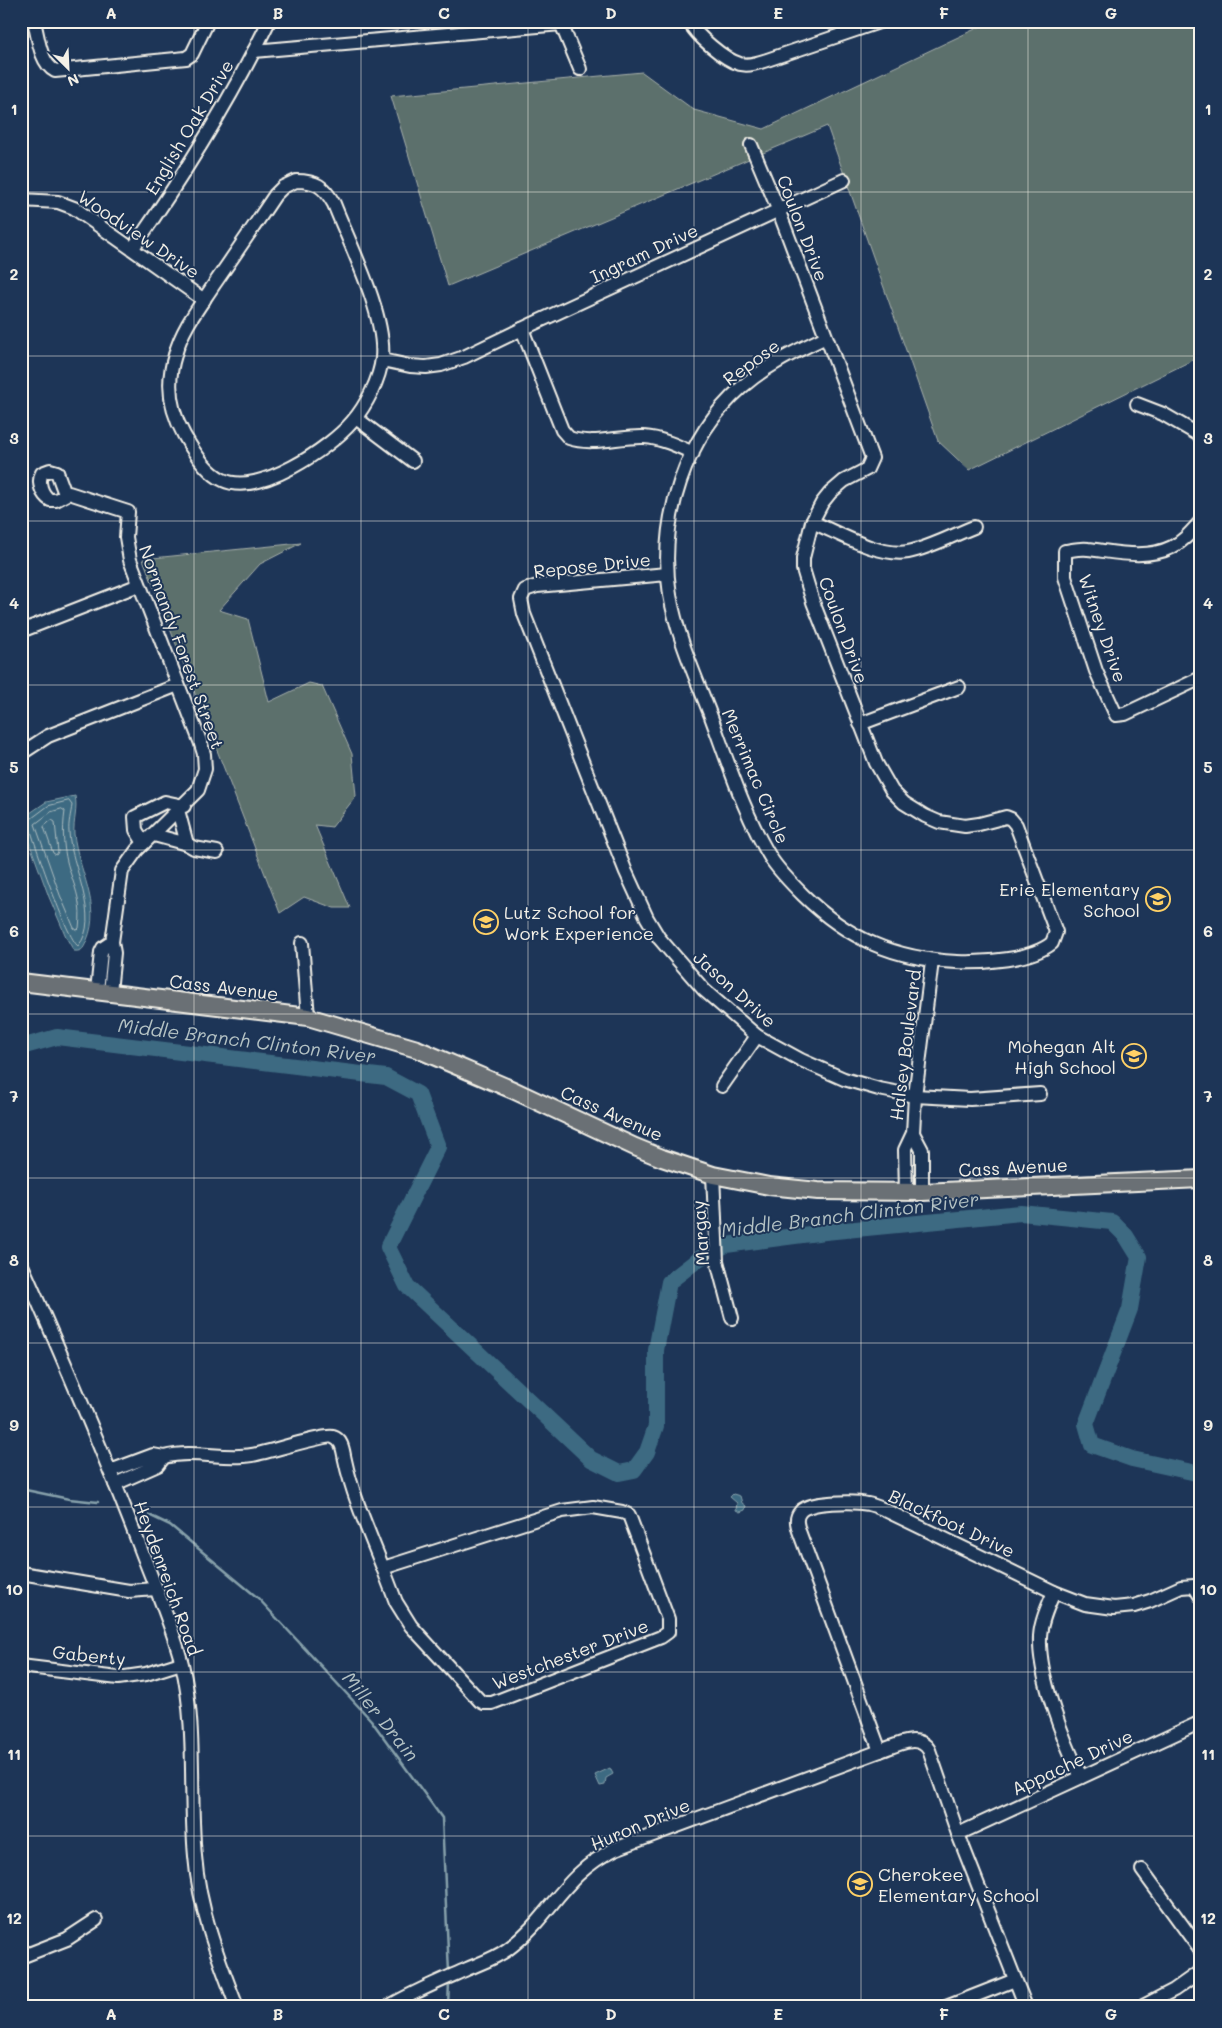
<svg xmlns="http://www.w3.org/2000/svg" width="1222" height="2028" font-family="Mali,sans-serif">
  <rect width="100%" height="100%" fill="#1d3557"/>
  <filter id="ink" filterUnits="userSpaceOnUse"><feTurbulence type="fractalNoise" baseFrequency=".02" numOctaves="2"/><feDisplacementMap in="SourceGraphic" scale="10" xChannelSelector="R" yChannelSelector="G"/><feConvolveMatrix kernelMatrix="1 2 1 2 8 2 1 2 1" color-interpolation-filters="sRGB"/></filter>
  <g filter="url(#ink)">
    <g fill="#5b706c" stroke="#a8b0aa">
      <polygon points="992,21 1201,21 1201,356 969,470 938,441 827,126 448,286 391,96 642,72 694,110 764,129"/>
      <polygon points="301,543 260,564 219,610 248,619 269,702 309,683 322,686 352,754 356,796 332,827 315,825 350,908 334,908 304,897 280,913 143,559"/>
    </g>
    <g fill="#3e6b82" stroke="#87a1ab">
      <path d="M75,796C78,809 73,821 74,834C78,870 102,905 87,940C84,947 83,952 74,951L67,939L49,897L21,820V815L30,813L46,802Z"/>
      <polygon points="733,1494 740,1496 742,1503 746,1506 745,1510 740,1512 736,1510 737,1503 730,1497"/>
      <polygon points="610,1768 613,1774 606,1778 605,1785 600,1786 595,1775"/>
    </g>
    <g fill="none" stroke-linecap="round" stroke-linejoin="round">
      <g stroke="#abbbbf" stroke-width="1">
        <path d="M69,801L72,805C71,814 68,823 69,832C70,864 102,919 78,946C67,939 33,840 28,821L48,806Z"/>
        <path d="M62,809L65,811C62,832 63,851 70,872C77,893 82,905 79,928L77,930L74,928L60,895L35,824L51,812Z"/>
        <polygon points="52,820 55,822 58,852 56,855 53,853 44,827"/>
      </g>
      <g stroke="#87a1ab" stroke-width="2.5">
        <polyline points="21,1489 69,1499 98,1502"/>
        <polyline points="149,1515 170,1525 258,1598 371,1720 442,1818 449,1973"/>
        <polyline points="448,2007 449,1981"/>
      </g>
      <polyline stroke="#3e6b82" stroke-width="16" points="21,1047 57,1037 386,1077 418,1094 438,1147 388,1247 407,1286 591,1459 619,1473 634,1470 647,1452 656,1426 656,1350 669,1282 700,1258 726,1245 825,1232 1021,1213 1112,1222 1126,1236 1139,1257 1130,1309 1086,1424 1092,1445 1132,1459 1201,1474"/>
      <defs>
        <g id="minor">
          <path d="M34,21C38,36 40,63 55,71L186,58L192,54L208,21"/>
          <polyline points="560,21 580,69"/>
          <path d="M689,21C695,35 725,60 740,64C749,66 758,63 767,60L882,21"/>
          <polyline points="254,51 561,24"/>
          <path d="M751,145L778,209L872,458L867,469L844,481L830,493L822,503L812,522L803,558V569L813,602L876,763L892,791L904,803L925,816L939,822L965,826L979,824L1006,817L1011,819L1016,825L1056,932L1052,943C1031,960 984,963 957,962C894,959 848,939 803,895C792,884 781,873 772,860C745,817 728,762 710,714C695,675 677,636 670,595C658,520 685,437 742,387C767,365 796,351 826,337"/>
          <path d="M296,181C316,181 324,186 334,204C350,245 386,315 382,358C380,379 366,406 352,422C330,448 258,497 223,480C207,473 193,451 184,435C170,410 166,383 175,355C182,328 200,306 215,283C235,254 255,225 275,195L283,187Z"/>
          <polyline points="21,200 58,202 74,208 204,300"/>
          <path d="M133,248C184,175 230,102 269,21"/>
          <path d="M522,329L562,430L569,438C592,446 620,436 644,437C661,438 678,446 693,453"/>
          <polyline points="382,360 410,366 426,367 441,365 464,357 522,329 844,180"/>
          <polyline points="1137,404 1163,414 1201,436"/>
          <polyline points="356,418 413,461"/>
          <path d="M65,494L57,472L50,470L42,473C37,482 42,495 50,500H56L69,493L128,512L126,537L130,560L200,741L204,754L205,769L198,790L137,850L122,871L112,942"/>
          <path d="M1201,521C1192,531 1184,541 1172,547C1146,560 1115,552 1088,549C1081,548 1072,550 1065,551V577L1096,671L1116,715L1125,714L1201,678"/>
          <path d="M812,522C839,533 878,557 908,552C930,548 953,535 974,527"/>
          <polyline points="667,574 537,586 525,590 521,599 524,614 626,872 647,918 659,938 704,990 757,1036 801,1060 844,1079 879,1089 915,1096 970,1099 1040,1094"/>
          <polyline points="21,631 139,585"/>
          <polyline points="860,724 959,687"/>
          <polyline points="25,751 48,736 178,685"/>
          <polyline points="154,835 187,844 178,810"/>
          <polyline points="144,843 136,830 135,817 165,802 184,806"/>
          <polyline points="187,844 194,848 217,852"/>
          <polyline points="302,943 308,1017"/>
          <polyline points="97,991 101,952 103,948 112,942 114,953 110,992"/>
          <polyline points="722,1086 757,1036"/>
          <polyline points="913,1133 922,1150 922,1192"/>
          <polyline points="713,1175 717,1261 732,1318"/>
          <polyline points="906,1192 905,1150 913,1133 915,1096 932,961"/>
          <path d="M21,1263C63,1358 104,1453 141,1550C155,1587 172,1625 182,1664C197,1728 189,1792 195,1856C199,1909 218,1958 237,2007"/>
          <path d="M164,1457C194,1449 222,1460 252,1455C265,1453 326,1434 333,1437C343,1440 343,1452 345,1460C352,1494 370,1535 383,1568"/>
          <polyline points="110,1471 153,1455 164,1457 158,1465 115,1484"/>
          <polygon points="593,1507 622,1512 629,1515 668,1619 668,1632 661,1637 492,1703 484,1703 480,1701 411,1626 396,1602 383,1568 562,1511"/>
          <polyline points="21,1573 129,1591 156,1589"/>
          <path d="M1054,1592C1048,1606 1041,1621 1040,1636C1038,1677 1064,1741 1081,1777"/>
          <polyline points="21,1666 118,1678 146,1674 181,1663"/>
          <path d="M880,1751L799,1531C797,1524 795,1518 800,1512C807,1501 855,1501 868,1504C873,1505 878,1507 883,1509L1054,1592L1085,1604L1114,1608L1134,1606L1150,1601L1181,1587L1194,1586L1201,1597"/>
          <polyline points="958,1834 1201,1722"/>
          <polyline points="1142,1870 1201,1951"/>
          <polyline points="21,1957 67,1939 96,1920"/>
          <path d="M388,2007C413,1992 440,1981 467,1969C481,1963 496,1958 508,1949C550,1918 563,1874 615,1849L880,1751C895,1746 918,1732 929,1750L958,1834L1026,2007"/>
          <polyline points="946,2007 1015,1980"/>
          <polyline points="1141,2007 1174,1990 1201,1971"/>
        </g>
        <polyline id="major" points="21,982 308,1017 417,1049 513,1090 635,1147 662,1158 713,1175 769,1186 818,1191 922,1192 1201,1179"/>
      </defs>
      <use href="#minor" stroke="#f4f1e8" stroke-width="16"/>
      <use href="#major" stroke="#f4f1e8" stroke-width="20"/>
      <use href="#minor" stroke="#1d3557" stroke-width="12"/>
      <use href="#major" stroke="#6a7074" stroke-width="16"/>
    </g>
  </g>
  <path fill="none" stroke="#f4f1e8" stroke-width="1" stroke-opacity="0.55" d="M194,21V2007M361,21V2007M528,21V2007M694,21V2007M861,21V2007M1028,21V2007M21,192H1201M21,356H1201M21,521H1201M21,685H1201M21,850H1201M21,1014H1201M21,1178H1201M21,1343H1201M21,1507H1201M21,1672H1201M21,1836H1201"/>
  <defs>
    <symbol id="school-ring" viewBox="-11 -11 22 22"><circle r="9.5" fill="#1d3557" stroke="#ffd166" stroke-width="1.5"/><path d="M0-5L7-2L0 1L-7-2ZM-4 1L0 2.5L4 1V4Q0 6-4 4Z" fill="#ffd166"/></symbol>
  </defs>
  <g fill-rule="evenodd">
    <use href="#school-ring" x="1144" y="885" width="28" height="28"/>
    <use href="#school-ring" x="472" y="908" width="28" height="28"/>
    <use href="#school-ring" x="1120" y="1042" width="28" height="28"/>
    <use href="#school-ring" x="846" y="1870" width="28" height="28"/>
  </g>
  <g text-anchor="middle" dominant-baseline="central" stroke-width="4" stroke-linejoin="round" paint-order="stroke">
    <g font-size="18" fill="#f4f1e8" stroke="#1d3557">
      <text transform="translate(189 127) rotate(-59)">English Oak Drive</text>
      <text transform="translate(803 228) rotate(69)">Coulon Drive</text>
      <text transform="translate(139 234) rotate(34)">Woodview Drive</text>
      <text transform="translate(644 253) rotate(-25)">Ingram Drive</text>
      <text transform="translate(751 362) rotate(-36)">Repose</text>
      <text transform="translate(592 565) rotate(-6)">Repose Drive</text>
      <text transform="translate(1103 628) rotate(71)">Witney Drive</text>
      <text transform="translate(844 630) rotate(70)">Coulon Drive</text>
      <text transform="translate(182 647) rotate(70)">Normandy Forest Street</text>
      <text transform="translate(756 776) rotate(67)">Merrimac Circle</text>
      <text transform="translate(224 987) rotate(7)">Cass Avenue</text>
      <text transform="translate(735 989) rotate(42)">Jason Drive</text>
      <text transform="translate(905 1045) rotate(-83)">Halsey Boulevard</text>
      <text transform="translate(612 1113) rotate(24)">Cass Avenue</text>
      <text transform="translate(1013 1167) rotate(-3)">Cass Avenue</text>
      <text transform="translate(700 1233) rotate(-94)">Margay</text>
      <text transform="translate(952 1523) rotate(25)">Blackfoot Drive</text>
      <text transform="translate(168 1578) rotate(70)">Heydenreich Road</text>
      <text transform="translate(570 1654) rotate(-21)">Westchester Drive</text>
      <text transform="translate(89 1655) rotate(6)">Gaberty</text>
      <text transform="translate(1072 1762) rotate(-25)">Appache Drive</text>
      <text transform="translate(640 1824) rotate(-23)">Huron Drive</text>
    </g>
    <g font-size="18" fill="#f4f1e8" stroke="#1d3557" text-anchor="end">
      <text x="1140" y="889">Erie Elementary<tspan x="1140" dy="21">School</tspan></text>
      <text x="504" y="912" text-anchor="start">Lutz School for<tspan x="504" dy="21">Work Experience</tspan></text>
      <text x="1116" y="1046">Mohegan Alt<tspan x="1116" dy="21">High School</tspan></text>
      <text x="878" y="1874" text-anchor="start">Cherokee<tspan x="878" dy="21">Elementary School</tspan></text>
    </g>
    <g font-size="19" font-style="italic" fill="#b4c2c4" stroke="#1d3557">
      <text transform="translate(247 1040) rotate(7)">Middle Branch Clinton River</text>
      <text transform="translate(850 1214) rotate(-7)">Middle Branch Clinton River</text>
      <text transform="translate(381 1716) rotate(51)">Miller Drain</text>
    </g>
  </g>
  <rect width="1222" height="2028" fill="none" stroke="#1d3557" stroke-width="55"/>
  <g transform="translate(68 68) rotate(156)" stroke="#1d3557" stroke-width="4" paint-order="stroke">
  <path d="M0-4L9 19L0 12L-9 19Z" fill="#f4f1e8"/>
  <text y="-8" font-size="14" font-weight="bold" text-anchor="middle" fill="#f4f1e8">N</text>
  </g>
  <rect x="28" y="28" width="1166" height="1972" fill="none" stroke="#f4f1e8" stroke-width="2"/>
  <g font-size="16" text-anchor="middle" font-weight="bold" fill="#f4f1e8">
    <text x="111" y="19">A</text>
    <text x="278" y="19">B</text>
    <text x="444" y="19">C</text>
    <text x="611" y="19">D</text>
    <text x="778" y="19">E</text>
    <text x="944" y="19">F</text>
    <text x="1111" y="19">G</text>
    <text x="14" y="115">1</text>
    <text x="1208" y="115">1</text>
    <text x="14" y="280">2</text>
    <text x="1208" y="280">2</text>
    <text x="14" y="444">3</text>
    <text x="1208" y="444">3</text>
    <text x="14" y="609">4</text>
    <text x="1208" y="609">4</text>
    <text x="14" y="773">5</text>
    <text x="1208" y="773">5</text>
    <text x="14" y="937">6</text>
    <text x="1208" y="937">6</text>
    <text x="14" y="1102">7</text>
    <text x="1208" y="1102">7</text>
    <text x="14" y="1266">8</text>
    <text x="1208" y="1266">8</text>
    <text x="14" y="1431">9</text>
    <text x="1208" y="1431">9</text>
    <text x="14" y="1595">10</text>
    <text x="1208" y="1595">10</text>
    <text x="14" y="1760">11</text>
    <text x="1208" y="1760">11</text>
    <text x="14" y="1924">12</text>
    <text x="1208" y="1924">12</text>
    <text x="111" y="2020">A</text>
    <text x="278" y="2020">B</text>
    <text x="444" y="2020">C</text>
    <text x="611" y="2020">D</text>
    <text x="778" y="2020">E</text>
    <text x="944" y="2020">F</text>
    <text x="1111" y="2020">G</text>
  </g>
</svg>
